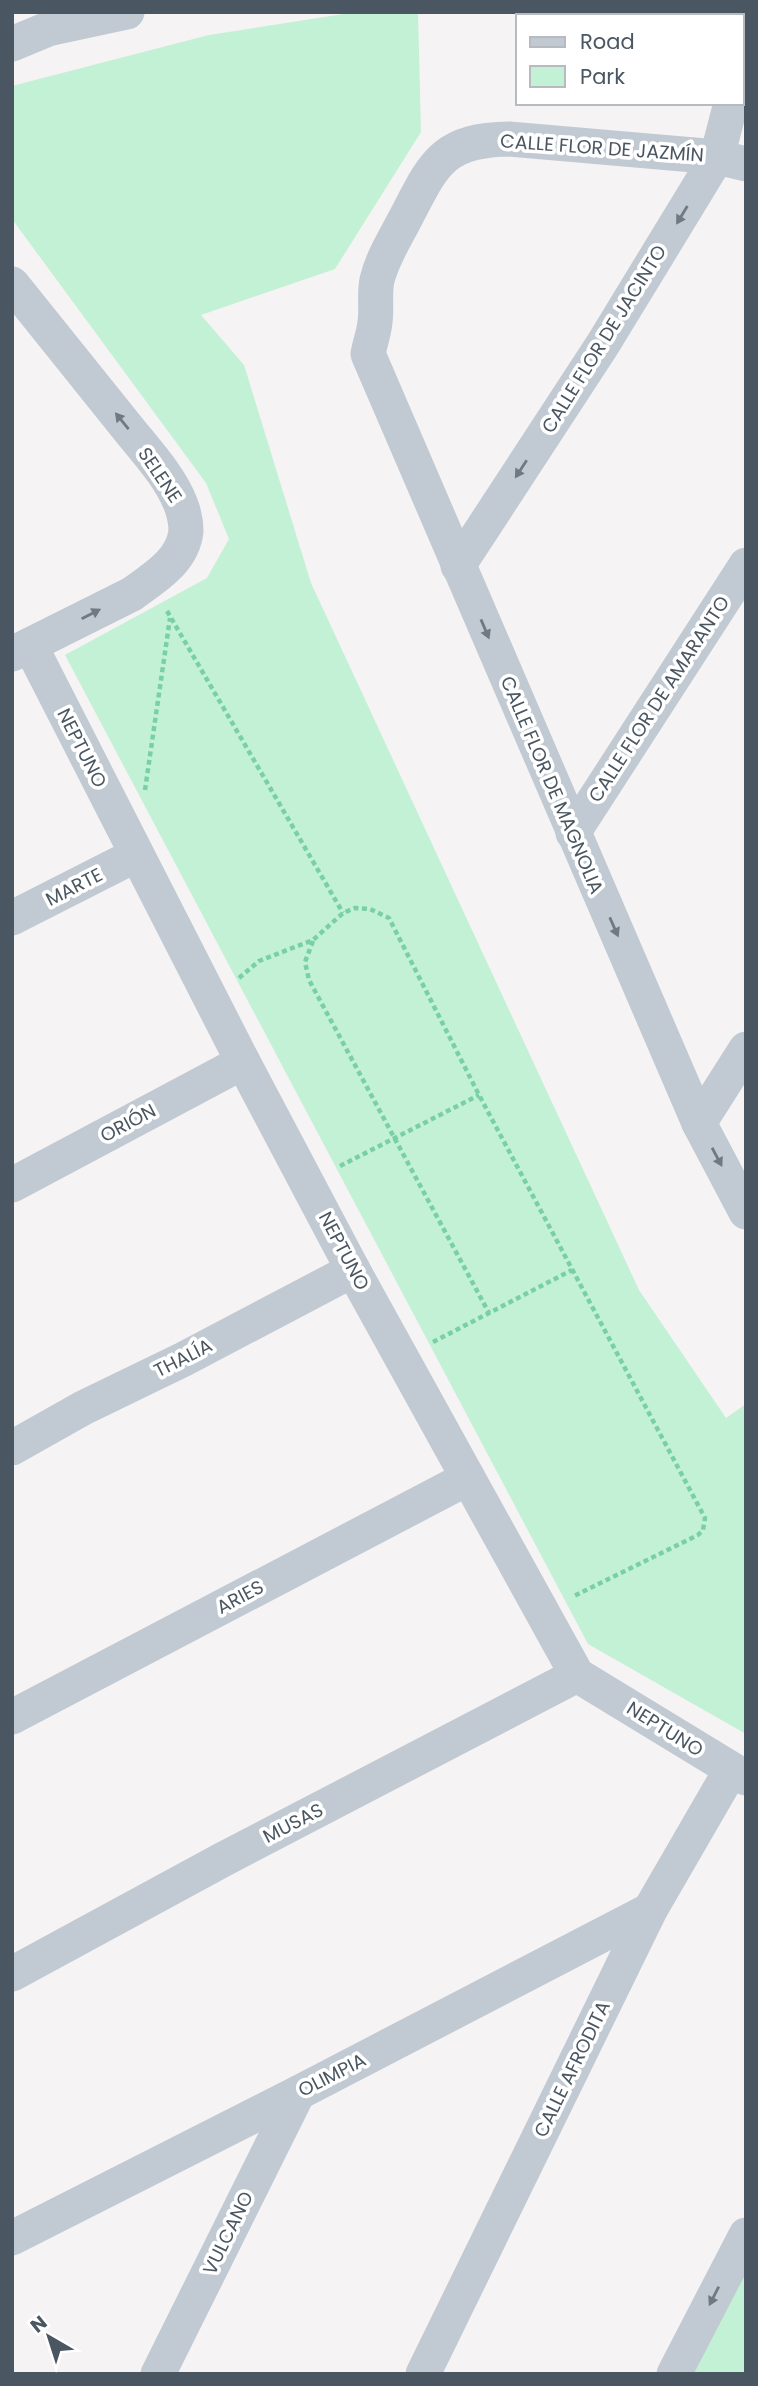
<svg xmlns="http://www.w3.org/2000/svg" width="758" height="2386" font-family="Poppins,sans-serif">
  <rect width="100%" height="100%" fill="#f5f3f3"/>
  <g fill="#c3f1d5">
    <polygon points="356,12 418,12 421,132 335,269 201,315 244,365 311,583 639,1290 726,1418 746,1404 746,1734 588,1644 65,655 207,578 229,539 206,483 12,219 12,86 209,35"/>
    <polygon points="746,2261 746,2369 744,2374 687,2374"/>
  </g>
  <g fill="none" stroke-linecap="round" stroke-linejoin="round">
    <g stroke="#7ad0a6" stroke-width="4.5" stroke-dasharray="5 3.5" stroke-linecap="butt">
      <polyline points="167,611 343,913"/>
      <polyline points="145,790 170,618"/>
      <polyline points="313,941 305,962 309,980 489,1313"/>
      <polyline points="239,978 259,961 313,940 343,913 355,908 370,909 389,918 479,1095 705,1518 703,1530 698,1535 574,1596"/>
      <polyline points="340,1166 479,1095"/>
      <polyline points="433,1342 572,1270"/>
    </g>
    <g stroke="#c1cad2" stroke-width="35">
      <polyline points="12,44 48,29 127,12"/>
      <polyline points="742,64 746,53"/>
      <path d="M746,164L717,157L509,139C440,140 433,166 404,221C394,240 382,259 377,280C374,294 377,308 375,322C374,333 370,343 368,354L699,1123L746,1212"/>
      <path d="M12,284C50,331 88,379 126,426C145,450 170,476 181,505C184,513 186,522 186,531C183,561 154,578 132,594L12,654"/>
      <polyline points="458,566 603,344 717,157 731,103"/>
      <polyline points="30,645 243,1062 353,1270 577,1675 746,1778"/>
      <polyline points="573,833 746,565"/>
      <polyline points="12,918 136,855"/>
      <polyline points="699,1123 746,1049"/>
      <polyline points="12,1185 243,1062"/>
      <polyline points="12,1448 83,1408 184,1359 353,1270"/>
      <polyline points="12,1717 468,1478"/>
      <polyline points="12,1974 222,1860 577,1675"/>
      <polyline points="12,2238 298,2093 650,1910"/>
      <polyline points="158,2374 298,2093"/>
      <polyline points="423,2374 650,1910 731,1770"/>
      <polyline points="674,2374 746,2235"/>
    </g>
  </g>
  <defs><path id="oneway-solid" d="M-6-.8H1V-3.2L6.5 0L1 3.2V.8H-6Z" transform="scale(1.75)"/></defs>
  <g fill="#6e7983">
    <use href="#oneway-solid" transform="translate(682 215) rotate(121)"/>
    <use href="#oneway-solid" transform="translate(122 421) rotate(-129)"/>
    <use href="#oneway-solid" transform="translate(521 469) rotate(123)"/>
    <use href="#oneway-solid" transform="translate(91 614) rotate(-27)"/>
    <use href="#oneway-solid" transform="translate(485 629) rotate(67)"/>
    <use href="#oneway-solid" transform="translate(614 927) rotate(66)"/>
    <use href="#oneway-solid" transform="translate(717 1157) rotate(62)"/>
    <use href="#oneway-solid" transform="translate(714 2296) rotate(117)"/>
  </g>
  <g text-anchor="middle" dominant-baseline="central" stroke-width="7" stroke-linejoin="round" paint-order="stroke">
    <g font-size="19" fill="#4a5661" stroke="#fff">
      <text transform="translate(602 148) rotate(4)">CALLE FLOR DE JAZMÍN</text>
      <text transform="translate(604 339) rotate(-58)">CALLE FLOR DE JACINTO</text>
      <text transform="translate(160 475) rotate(56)">SELENE</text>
      <text transform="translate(659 699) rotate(-57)">CALLE FLOR DE AMARANTO</text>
      <text transform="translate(82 748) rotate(63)">NEPTUNO</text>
      <text transform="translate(552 785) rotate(67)">CALLE FLOR DE MAGNOLIA</text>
      <text transform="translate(74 887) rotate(-27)">MARTE</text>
      <text transform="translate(128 1123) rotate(-28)">ORIÓN</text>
      <text transform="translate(344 1251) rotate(62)">NEPTUNO</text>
      <text transform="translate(183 1358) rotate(-27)">THALÍA</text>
      <text transform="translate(240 1597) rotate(-28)">ARIES</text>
      <text transform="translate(665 1729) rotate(32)">NEPTUNO</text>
      <text transform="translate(293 1823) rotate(-27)">MUSAS</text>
      <text transform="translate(572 2069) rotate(-64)">CALLE AFRODITA</text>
      <text transform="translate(332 2075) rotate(-27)">OLIMPIA</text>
      <text transform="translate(228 2233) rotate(-64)">VULCANO</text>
    </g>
  </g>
  <rect width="758" height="2386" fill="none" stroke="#4a5661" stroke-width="28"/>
  <rect x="516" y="14" width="228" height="91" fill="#ffffff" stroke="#b7bbc0" stroke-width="2"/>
  <rect x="530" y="37" width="35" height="10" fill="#c1cad2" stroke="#b7bbc0" stroke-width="2"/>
  <text x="580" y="49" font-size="21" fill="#4a5661">Road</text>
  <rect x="530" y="66" width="35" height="21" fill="#c3f1d5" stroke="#b7bbc0" stroke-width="2"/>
  <text x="580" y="84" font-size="21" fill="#4a5661">Park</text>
  <g transform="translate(49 2337) rotate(321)" stroke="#ffffff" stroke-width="5" paint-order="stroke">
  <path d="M0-5L12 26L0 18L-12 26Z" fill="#4a5661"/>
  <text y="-10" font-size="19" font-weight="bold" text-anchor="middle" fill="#4a5661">N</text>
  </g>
</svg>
